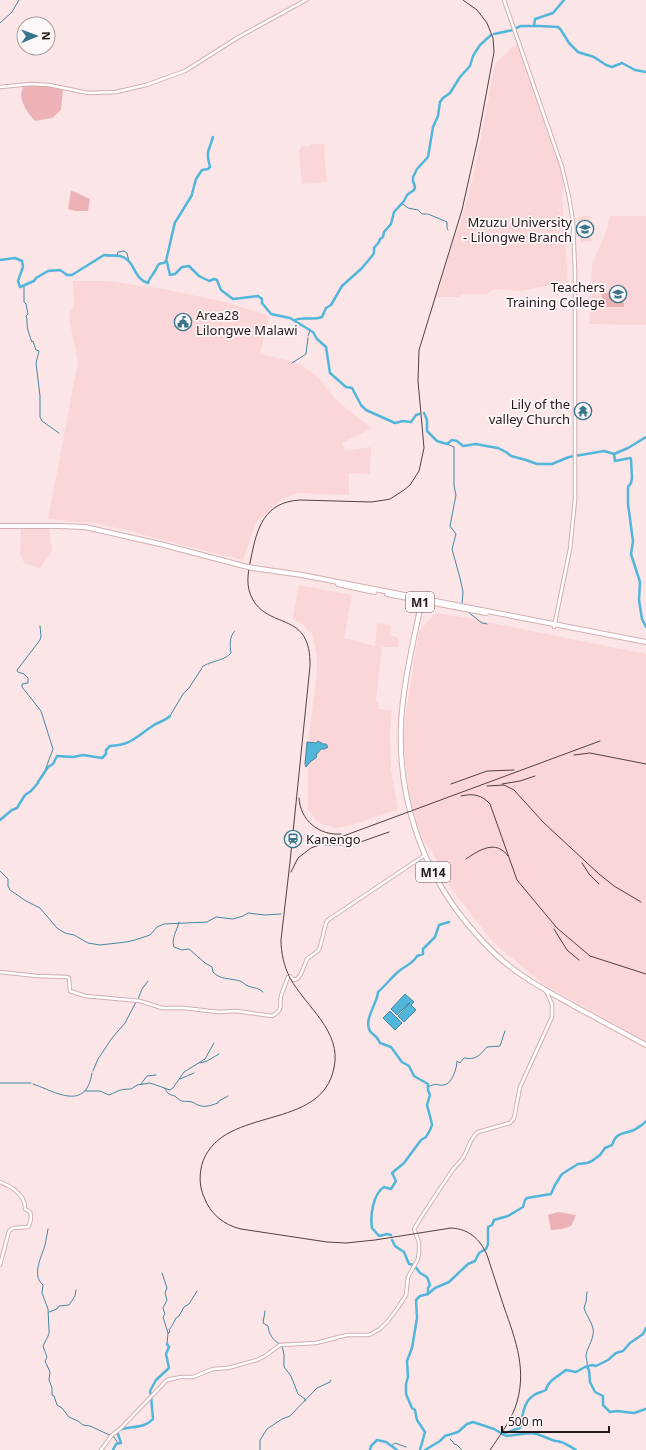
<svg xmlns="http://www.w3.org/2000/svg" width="646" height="1450" font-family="'Noto Sans',sans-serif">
  <rect width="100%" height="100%" fill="#fce5e6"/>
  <g fill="#fbd6d8">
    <polygon points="517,43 555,150 564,182 562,195 568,282 520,291 494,289 487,294 462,294 459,297 437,297 452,245 463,215 475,168 495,64"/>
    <polygon points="311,144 325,144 324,152 327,182 302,184 299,151 301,147 310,146"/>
    <polygon points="590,216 592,241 581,242 578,217"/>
    <polygon points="610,216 646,216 646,325 589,324 592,264 607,230"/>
    <polygon points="73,281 107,281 164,289 229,303 269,316 260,354 295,362 315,374 338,402 372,428 342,443 345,451 371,447 370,474 349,473 349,495 297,493 282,499 256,522 243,560 100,524 48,519 78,362 69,318 70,312 74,306"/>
    <polygon points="21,528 49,528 52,551 40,568 25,564 20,555"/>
    <polygon points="299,585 352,595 344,638 375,646 377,623 391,625 390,635 399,638 398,647 382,647 376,700 379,704 379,709 392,710 390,732 391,769 398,809 355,824 343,827 336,828 322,824 316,820 308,809 308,745 317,673 317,656 312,633 309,632 302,624 293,618"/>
    <polygon points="436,613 457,616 646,654 646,1041 543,984 493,942 450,887 432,851 423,841 410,801 403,741 406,712 419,631"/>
  </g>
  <g fill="#ecb2b5">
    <path d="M47,85L63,89L61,110L52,118L35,121C29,115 22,105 21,95C21,92 23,89 23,86Z"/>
    <polygon points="71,191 75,192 90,199 88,211 75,211 68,209"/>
    <rect x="602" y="293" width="22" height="14"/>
    <polygon points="558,1212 576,1215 571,1226 562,1229 551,1230 548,1215"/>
  </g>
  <g fill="#52b6da" stroke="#4487a0">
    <polygon points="318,741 323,744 326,744 328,747 325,749 321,749 316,755 317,757 310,762 306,767 305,764 307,742 316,743"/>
    <polygon points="405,994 414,1002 411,1005 416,1010 404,1022 398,1016 410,1003 409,1003 397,1015 391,1009"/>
    <polygon points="390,1011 402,1023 395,1030 383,1018"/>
  </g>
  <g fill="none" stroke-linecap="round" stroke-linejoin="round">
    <g stroke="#4487a0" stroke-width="1">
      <polyline points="0,23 12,12 19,0"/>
      <polyline points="398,208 403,204 408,208 418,210 422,214 427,214"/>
      <polyline points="428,214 447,222 447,228 448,230"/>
      <polyline points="109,256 117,255 118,252 124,251 127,253 129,262"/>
      <path d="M24,286V302L26,304L28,314L26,316C27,319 27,321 27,323C27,329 30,337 32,342L33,341L36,350L39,351L36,363L40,396V417L42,421L59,433"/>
      <polyline points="308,336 310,331"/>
      <polyline points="292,363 306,354 308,338"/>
      <polyline points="447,444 454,447 454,486 456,495 450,526 456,534 452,549 460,578 463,592 462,604"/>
      <polyline points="468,612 482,623 487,624"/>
      <polyline points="40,626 41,636 40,640 17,670 18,672 24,674 28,678 28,683 22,684 22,687 41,711 53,749 43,776"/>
      <path d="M208,664C216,660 225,660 231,653C230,646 229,636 235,631"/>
      <polyline points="202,667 207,664"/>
      <polyline points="170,716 183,694 189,688 202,668"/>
      <polyline points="0,871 8,879 8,886 10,890 26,901 40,908 57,928 65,933 74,935 88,943 100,945 126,942 135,940 150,935 157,927 164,924 207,922 216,917 233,919 243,916 248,913 265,915 281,914"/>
      <path d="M179,922C177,931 171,938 174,947L182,950L189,949L205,963L212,967L213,972C220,980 231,978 240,981C243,982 245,985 248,986C254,988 259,988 263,992"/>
      <polyline points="138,999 142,989 148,981"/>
      <polyline points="200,1063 207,1061 219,1054"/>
      <polyline points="93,1071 98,1059 112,1038 125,1023 136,1002"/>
      <polyline points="180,1079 194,1073"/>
      <polyline points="0,1083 31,1083"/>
      <path d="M33,1084C56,1092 86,1112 92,1073"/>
      <polyline points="141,1084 147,1076 156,1075"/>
      <path d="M428,1087C437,1082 437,1086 444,1085C452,1084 457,1068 457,1061L460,1063L464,1058C476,1060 479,1056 487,1047L500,1046L505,1031"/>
      <path d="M165,1088C167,1094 170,1095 175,1096C183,1104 183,1100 192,1102C193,1102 197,1105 198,1105C205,1108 212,1105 218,1103L219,1101L228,1096"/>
      <path d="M85,1091H100L109,1095C119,1091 119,1089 131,1089L137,1085L150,1083L170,1090L173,1088L184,1072L205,1059L214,1043"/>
      <path d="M48,1229C47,1235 46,1240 45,1245C42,1256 31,1275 43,1285L42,1293L48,1309L49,1330V1334L43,1346L47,1357L45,1361L50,1372L49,1380L52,1388V1395L54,1396L57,1405L62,1408L69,1417L78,1421L83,1425L90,1426L114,1437L118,1443"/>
      <polyline points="162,1273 167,1288 165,1293 167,1300 163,1308 165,1314 163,1317 168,1333"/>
      <path d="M587,1292L586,1302L584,1308C586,1315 591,1321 593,1328C595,1338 588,1345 586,1355C586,1359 588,1362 587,1367"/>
      <path d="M265,1311L263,1323L268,1326C269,1334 273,1341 280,1344"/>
      <polyline points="49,1312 57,1309 59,1306 69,1305 75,1296 76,1290"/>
      <polyline points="167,1344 168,1333 170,1332 169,1330 172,1326 176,1318 179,1316 184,1307 189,1304 197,1291"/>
      <polyline points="282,1346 284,1354 284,1367 291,1376 298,1394 305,1399 305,1401"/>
      <polyline points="450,1439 453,1442 454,1444 457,1445 462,1450"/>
      <polyline points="391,1446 395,1443 406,1447"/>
      <polyline points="260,1450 260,1440 267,1429 282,1419 290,1416 317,1388 330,1382 331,1380"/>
    </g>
    <g stroke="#52b6da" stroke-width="2.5">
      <polyline points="534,26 535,19 553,13 564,0"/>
      <polyline points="516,28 521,26 539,26 558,27 561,30 569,43 578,52 594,57 606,65 612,67 622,63 635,70 646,72"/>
      <polyline points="494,34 513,30"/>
      <polyline points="192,194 196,179 202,170 208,169 210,167 208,158 208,152 213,137"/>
      <polyline points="176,221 192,195"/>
      <path d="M0,260L15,258L22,261L23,267L18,281L20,287L34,281L36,278L48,271L60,270L67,275H72L104,255C109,256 115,255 120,256C136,260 132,278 148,283C150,277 152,276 155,271C158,266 157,263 164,263L166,261L167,262L170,275L175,274L182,267L189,266L199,276L209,281L214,279L217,280L221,290L233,299L258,296L262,299V303L271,314L290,318L313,332L317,339L326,347L330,373L346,387L352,388L361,405L366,410L395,423L403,421L411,422L416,415L419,414"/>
      <polyline points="166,261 175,222"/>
      <path d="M295,320C303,316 311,321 322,317L326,308L331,305L342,286L362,268L372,256L374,253V248L379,242L380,239L383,237L384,232L391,224L394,212L404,201L407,195L414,190L415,187L413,181V177L417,169L428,157L433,127L438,116L440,102L443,98L450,93L460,77L470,66L473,56L480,45L491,35"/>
      <polyline points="424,413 427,420 427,431 437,441 447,444 452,440 457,441 463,446 476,444 486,446 498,448 506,452 511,456 526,460 537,464 552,464 569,457 604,451 614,454 628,448 646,437"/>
      <polyline points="614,454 615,461 630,458 631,459 632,478 631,483 628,487 628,504 633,541 631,554 640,582 639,600 642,619 646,627"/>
      <path d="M38,782L48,767L53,764L57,756L73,757L83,755L102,758L106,754V750L110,746C132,745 137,736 154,725C159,722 166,720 170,716"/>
      <polyline points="0,820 12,810 17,808 25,795 31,791 38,783"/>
      <path d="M391,1235L387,1234L379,1236L372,1228C370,1216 373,1194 384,1187L391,1189L396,1181L392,1173L404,1163L421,1140L426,1137L430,1130L432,1125L431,1120L427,1105L430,1095L428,1090V1084L414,1076L409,1066L402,1062L391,1047L380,1043C379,1041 378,1039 377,1038C375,1035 372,1034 370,1031C363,1020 378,1002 378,992C385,986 391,978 398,972C404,966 413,964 417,956L423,954V949L435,937L439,925L449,922"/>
      <polyline points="392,1240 395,1246 404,1252 409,1264 414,1265 420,1273 427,1277 430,1285 428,1288 428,1294"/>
      <path d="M486,1249L488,1244V1227L492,1225L494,1220L508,1216L523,1207L525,1200L527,1198L551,1194L555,1185L562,1174L578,1164L587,1163L592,1161L600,1155L605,1148L612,1145C617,1131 622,1135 634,1130C636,1129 645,1123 646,1121"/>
      <polyline points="587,1367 589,1370 590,1382 595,1392 603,1396 603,1405 610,1412 617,1411 634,1413 646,1409"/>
      <path d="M502,1434L520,1428C523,1417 522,1403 534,1395C537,1393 542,1392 546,1390C547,1381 559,1376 566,1370L576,1372L585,1367L592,1365L596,1366L608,1360L616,1353L623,1351L630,1343L643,1334L646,1328"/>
      <path d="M113,1450L116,1444L121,1443L117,1431C129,1425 143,1430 153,1419L151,1396L150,1391L156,1380L169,1368L166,1354L169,1347L167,1344"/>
      <polyline points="370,1450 371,1446 377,1440 386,1442 397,1450"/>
      <polyline points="420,1450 425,1432 417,1420 415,1410 412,1408 406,1394 406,1384 408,1377 407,1361 412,1348 417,1318 416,1300 420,1296 428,1294 435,1288 449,1282 468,1264 475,1261 479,1253 484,1250"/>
      <path d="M425,1450L440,1441L445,1436L458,1432L467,1424L473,1422L494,1429L506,1436L530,1433L537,1434L555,1441C562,1440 569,1446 576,1450"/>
    </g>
    <defs>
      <g id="secondary">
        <polyline points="504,0 562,167 569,197 573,222 575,271 575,500 570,549 554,627"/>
        <polyline points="0,87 31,84 49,85 88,93 116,92 146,85 185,71 237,38 306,0"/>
        <path d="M0,972L37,976L67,977L69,978L70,991L85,996L140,1001L162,1008H184L218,1012L236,1011L272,1016C284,1009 279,1007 281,996C283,990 286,983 288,977L290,976L294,980L297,979L301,974L307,959L318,951L320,947L326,923L328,920L425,855"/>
        <path d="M0,1182C8,1185 21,1192 24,1202C25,1204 25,1206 25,1209C27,1210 29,1211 30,1212C32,1216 30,1225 28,1227L13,1228L9,1231L0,1265"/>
        <path d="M101,1450L112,1435L120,1429L167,1380L181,1377H193L213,1369L228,1368L257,1360L265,1356L280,1345L316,1343L347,1335H369L380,1329L387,1322L397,1309L406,1295L408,1277L418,1259L419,1252V1242L414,1229C426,1209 439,1190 452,1171C455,1166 461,1162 464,1156C469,1148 469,1139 478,1132L510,1123L514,1118L520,1087L552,1017V1004L546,991"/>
      </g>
      <g id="highway">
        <polyline points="0,526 59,526 85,527 164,545 244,566"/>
        <polyline points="253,568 302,575 646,642"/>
        <polyline points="338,584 374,592"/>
        <polyline points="387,594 486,613"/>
        <path d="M422,599C414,640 403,682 401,724C398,796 420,865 465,921C479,938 494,955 512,968C531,983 553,994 574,1006C598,1019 622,1032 646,1045"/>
      </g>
    </defs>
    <use href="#secondary" stroke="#d2afb0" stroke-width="4.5"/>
    <use href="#highway" stroke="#d2afb0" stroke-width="6"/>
    <use href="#secondary" stroke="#fff" stroke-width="2.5"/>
    <use href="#highway" stroke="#fff" stroke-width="4"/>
    <g stroke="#504142" stroke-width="1">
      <path d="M463,0L477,10L487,23L493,38L494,52L478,138L462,210L419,350L418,381L424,448L419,471L410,485L404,490L390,499L385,500L371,502L300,500C264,502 257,528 251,558C248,573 245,586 253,600C271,630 311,611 310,666L290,862L281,940C281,953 284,966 290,978C306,1007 342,1031 334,1068C321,1132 225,1105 203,1161C199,1173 199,1186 204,1197C210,1214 224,1225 241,1229L327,1242L346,1243L375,1240L451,1228C469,1229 480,1239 487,1255C493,1272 498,1290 504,1307C516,1341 528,1372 515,1408C509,1423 499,1437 490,1450"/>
      <polyline points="574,755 590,753 646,764"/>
      <polyline points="451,784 487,771 514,770"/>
      <polyline points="502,784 520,781 535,776"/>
      <polyline points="487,786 504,785 514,790 544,823 599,874 614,886 641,902"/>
      <path d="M461,796C473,793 482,795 490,804L517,880L557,928L590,956L646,974"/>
      <path d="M299,798C300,820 319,836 341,834"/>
      <polyline points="325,845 352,845 389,832"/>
      <path d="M466,859C479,850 496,839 508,856"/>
      <polyline points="582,863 589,874 599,884"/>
      <polyline points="291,872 298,858 311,848 600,741"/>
      <polyline points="554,929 567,950 579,960"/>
    </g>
    <defs>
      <polyline id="highway-bridge" points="244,566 253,568"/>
    </defs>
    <use href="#highway-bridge" stroke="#d2afb0" stroke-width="6" stroke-linecap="butt"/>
    <use href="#highway-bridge" stroke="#fff" stroke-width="4"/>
  </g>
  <defs>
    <symbol id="university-ring" viewBox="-11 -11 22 22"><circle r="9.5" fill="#fef7f7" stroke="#39768d" stroke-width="1.5"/><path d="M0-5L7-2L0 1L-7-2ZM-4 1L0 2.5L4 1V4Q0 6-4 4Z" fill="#39768d"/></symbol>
    <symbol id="civic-ring" viewBox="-11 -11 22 22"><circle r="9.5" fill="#fef7f7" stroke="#39768d" stroke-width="1.5"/><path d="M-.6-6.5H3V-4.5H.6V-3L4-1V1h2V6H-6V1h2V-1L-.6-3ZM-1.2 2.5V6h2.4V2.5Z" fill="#39768d"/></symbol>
    <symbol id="temple-ring" viewBox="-11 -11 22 22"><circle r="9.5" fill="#fef7f7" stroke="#39768d" stroke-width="1.5"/><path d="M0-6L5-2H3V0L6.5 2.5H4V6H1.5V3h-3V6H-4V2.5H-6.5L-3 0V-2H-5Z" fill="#39768d"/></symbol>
    <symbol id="station-ring" viewBox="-11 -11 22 22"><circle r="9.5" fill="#fef7f7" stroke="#39768d" stroke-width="1.5"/><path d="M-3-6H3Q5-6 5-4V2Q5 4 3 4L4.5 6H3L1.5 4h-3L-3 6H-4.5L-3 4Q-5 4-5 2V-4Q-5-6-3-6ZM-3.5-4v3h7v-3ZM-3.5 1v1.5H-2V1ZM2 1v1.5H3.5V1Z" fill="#39768d"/></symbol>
  </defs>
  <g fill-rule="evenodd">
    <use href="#university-ring" x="575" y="219" width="20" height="20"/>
    <use href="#university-ring" x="608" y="284" width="20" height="20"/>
    <use href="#civic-ring" x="173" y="312" width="20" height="20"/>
    <use href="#temple-ring" x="573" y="401" width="20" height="20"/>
    <use href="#station-ring" x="283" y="829" width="20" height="20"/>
  </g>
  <g text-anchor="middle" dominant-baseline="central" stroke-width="3.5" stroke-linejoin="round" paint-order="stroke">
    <g fill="#fef7f7" stroke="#665b5c" stroke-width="1">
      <rect x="406" y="592" width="28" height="20" rx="3"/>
      <rect x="416" y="862" width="34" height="20" rx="3"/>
    </g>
    <g font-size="12" font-weight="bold" fill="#251819">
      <text x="420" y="602">M1</text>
      <text x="433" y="872">M14</text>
    </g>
    <g font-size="13" fill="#251819" stroke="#fef7f7" text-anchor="end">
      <text x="572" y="222">Mzuzu University<tspan x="572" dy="15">- Lilongwe Branch</tspan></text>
      <text x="605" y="287">Teachers<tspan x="605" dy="15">Training College</tspan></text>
      <text x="196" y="315" text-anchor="start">Area28<tspan x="196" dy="15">Lilongwe Malawi</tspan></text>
      <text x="570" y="404">Lily of the<tspan x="570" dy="15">valley Church</tspan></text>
      <text x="306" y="839" text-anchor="start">Kanengo</text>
    </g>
  </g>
  <g transform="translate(36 36) rotate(89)"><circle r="19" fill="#fef7f7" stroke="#a79e9e"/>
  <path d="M0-3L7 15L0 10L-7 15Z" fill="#39768d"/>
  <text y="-6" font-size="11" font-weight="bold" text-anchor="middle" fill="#251819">N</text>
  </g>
  <path d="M502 1426v6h107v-6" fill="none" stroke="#251819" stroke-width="2"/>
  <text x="508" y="1426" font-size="12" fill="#251819" stroke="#fef7f7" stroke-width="3" paint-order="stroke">500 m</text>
</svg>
